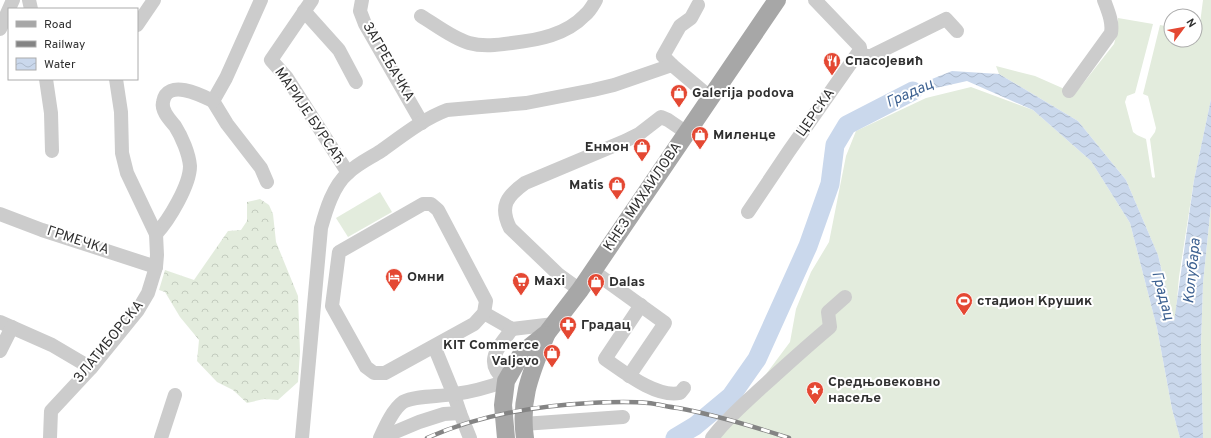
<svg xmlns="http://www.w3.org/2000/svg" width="1211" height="438" font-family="Overpass,sans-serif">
  <defs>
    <pattern id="forest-crowns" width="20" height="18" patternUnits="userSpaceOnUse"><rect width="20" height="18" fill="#e3ecdd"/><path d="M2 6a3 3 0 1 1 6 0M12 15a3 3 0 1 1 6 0" fill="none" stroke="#c3cbbe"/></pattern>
    <pattern id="water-waves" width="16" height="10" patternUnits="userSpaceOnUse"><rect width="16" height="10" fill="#cad8ec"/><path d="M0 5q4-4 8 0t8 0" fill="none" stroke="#aebacb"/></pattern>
  </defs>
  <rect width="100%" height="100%" fill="#fff"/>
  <g fill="#e3ecdd">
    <polygon points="1203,0 1211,0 1211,99 1194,180 1179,277 1175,323 1158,255 1126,180 1078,121 999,74 996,66 1035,76 1069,91 1074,95 1114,44 1118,29 1118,18 1153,24 1135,93 1127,96 1125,102 1133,132 1137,135 1146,139 1152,177 1154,178 1155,177 1150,139 1155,132 1156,128 1148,96 1143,94 1160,25 1171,27 1171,40 1195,40 1195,31 1199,31"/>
    <polygon points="971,87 1033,110 1091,161 1130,223 1157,328 1172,409 1180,438 712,438 743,405 790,342 796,309 811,272 829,242 846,156 856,131 926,98"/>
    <polygon points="380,192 392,212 348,237 336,218"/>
    <polygon points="1211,205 1211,438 1203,438 1201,345 1203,283"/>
  </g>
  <polygon fill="url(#forest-crowns)" points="260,199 269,205 273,214 276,242 298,296 300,352 298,382 278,400 264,399 247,403 233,390 217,382 197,361 199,340 180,317 165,292 159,290 165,270 194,280 228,231 241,230 247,221 247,202"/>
  <polygon fill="url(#water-waves)" points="952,71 999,74 1078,121 1126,180 1158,255 1174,322 1194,180 1211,99 1211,205 1203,283 1201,345 1203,438 1180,438 1172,409 1157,328 1130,223 1091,161 1033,110 967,81 927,90 889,104 907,89"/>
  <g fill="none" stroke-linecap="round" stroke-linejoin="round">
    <polyline stroke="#cad8ec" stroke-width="19" points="675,438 695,426 731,396 757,359 808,246 830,184 835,145 847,125 913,91"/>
    <g stroke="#ccc" stroke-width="14">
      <polyline points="29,0 31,9"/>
      <polyline points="261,0 226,78 213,101 227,124 261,168 267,182"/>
      <polyline points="312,0 271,60 287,78 348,173"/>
      <polyline points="362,0 360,11 365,24 422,123"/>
      <polyline points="304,11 339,50 356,82"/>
      <path d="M421,16C436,25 452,38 469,43C483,47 498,45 512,43C538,40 566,35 585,15C590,11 593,5 596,0"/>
      <polyline points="137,25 154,0"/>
      <polyline points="0,29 13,0"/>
      <polyline points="859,53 867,56 871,56 946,19 957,31"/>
      <polyline points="672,65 663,56 680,26 691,18 698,5"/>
      <polyline points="46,79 51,113 52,151"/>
      <path d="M1069,91L1111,33C1113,22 1108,11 1104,0"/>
      <polyline points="748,212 789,151 860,50 860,47 815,0"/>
      <polyline points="0,214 42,230 156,267"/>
      <path d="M156,234C169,220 190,185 190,166C189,154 182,137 175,126C170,120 161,111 163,102C167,78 201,95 213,101"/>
      <polyline points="593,271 665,323 629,376"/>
      <path d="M580,290L559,275L510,228C499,206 507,196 525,183L625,141L639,134L661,117L668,120L687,133"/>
      <path d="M641,305L605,359C624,372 656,398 680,393L684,388"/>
      <polyline points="484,313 512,329 554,324"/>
      <polyline points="0,322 52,345 91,368"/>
      <polyline points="434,346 474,324 484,313 486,301 438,210 431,204 423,204 339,252 332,306 366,367 374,373 385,373 434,346 454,395 460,413 470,438"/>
      <polyline points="0,351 12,327"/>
      <path d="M506,381C482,362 499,347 512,329"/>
      <polyline points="523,424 623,417"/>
      <polyline points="50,438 51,411 91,368 138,310 148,293 156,267 157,255 156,234 127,173 122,153 121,112 116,79"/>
      <polyline points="161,438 175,395"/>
      <path d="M302,438L321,228C326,210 333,186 348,173C357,164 370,158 381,151C402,136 423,119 447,110L526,103L593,90L614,85L672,65L711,98"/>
      <path d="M380,438C385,427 393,409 403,402C416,395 440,397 455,394C472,392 489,387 506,381"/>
      <polyline points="381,438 419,422 444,414 460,413"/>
      <path d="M712,438C726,419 743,405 760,389C783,368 806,347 830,327L828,312L845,297"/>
    </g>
    <g stroke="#a7a7a7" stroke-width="18">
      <polyline points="506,438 503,405 506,381 522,353 547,333 580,290 777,0"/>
      <path d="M525,438C519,398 532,371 546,335"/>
    </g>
    <defs>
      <path id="rail" d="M427,438C479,415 534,406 590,403C609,402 628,401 648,403C658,404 668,407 678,408C716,415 752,426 789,438"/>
    </defs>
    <use href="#rail" stroke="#848484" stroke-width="4.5"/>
    <use href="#rail" stroke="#fff" stroke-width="3" stroke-dasharray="9" stroke-linecap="butt"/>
  </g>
  <defs>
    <symbol id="restaurant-pin" viewBox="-11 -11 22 30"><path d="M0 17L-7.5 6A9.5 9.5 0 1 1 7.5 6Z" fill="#e44833" stroke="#fff"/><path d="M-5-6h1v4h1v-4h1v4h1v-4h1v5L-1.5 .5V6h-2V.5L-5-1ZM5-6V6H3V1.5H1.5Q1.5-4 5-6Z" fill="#fff"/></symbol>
    <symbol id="shop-pin" viewBox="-11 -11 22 30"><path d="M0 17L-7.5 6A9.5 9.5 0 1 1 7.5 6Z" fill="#e44833" stroke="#fff"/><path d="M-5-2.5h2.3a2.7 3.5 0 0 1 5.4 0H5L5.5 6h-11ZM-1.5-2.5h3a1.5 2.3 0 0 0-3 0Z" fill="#fff"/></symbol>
    <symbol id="hotel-pin" viewBox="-11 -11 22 30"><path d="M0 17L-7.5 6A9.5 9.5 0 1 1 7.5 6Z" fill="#e44833" stroke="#fff"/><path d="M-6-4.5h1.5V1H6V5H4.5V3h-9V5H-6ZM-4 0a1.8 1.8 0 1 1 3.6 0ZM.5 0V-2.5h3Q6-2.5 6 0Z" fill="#fff"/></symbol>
    <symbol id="supermarket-pin" viewBox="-11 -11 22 30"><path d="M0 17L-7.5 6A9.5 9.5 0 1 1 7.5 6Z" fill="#e44833" stroke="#fff"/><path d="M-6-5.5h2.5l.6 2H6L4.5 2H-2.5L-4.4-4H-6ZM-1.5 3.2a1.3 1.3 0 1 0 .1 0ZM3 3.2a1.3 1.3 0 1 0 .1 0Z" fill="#fff"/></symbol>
    <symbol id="stadium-pin" viewBox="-11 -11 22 30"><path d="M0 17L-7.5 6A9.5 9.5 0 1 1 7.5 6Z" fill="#e44833" stroke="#fff"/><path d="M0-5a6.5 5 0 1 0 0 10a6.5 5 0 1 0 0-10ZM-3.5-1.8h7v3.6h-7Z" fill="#fff"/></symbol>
    <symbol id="pharmacy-pin" viewBox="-11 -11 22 30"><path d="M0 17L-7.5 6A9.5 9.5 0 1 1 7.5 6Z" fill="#e44833" stroke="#fff"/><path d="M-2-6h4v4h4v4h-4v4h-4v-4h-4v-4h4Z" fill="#fff"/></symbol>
    <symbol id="sight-pin" viewBox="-11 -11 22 30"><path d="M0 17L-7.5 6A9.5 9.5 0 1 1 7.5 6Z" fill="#e44833" stroke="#fff"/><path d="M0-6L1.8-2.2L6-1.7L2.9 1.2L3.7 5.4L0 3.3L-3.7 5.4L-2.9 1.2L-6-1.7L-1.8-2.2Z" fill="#fff"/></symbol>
  </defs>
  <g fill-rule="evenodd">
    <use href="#restaurant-pin" x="822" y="51" width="20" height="27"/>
    <use href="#shop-pin" x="669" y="83" width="20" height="27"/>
    <use href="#shop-pin" x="690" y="125" width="20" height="27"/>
    <use href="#shop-pin" x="632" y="137" width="20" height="27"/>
    <use href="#shop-pin" x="607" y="175" width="20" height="27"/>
    <use href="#hotel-pin" x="384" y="267" width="20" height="27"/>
    <use href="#supermarket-pin" x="511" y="271" width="20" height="27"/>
    <use href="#shop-pin" x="586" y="272" width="20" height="27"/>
    <use href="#stadium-pin" x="954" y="291" width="20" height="27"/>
    <use href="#pharmacy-pin" x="558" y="315" width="20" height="27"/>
    <use href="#shop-pin" x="542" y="343" width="20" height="27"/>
    <use href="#sight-pin" x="805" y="380" width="20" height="27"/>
  </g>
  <g text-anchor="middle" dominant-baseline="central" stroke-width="4" stroke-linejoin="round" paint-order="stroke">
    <g font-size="14" font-weight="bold" fill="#2f2f2f" stroke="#fff" text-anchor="start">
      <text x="845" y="61">Спасојевић</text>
      <text x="692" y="93">Galerija podova</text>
      <text x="713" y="135">Миленце</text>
      <text x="629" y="147" text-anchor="end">Енмон</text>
      <text x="604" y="185" text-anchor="end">Matis</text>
      <text x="407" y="277">Омни</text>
      <text x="534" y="281">Maxi</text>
      <text x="609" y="282">Dalas</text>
      <text x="977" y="301">стадион Крушик</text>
      <text x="581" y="325">Градац</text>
      <text x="539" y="345" text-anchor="end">KIT Commerce<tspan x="539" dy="16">Valjevo</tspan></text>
      <text x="828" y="382">Средњовековно<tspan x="828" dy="16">насеље</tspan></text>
    </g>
    <g font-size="14" fill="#2f2f2f" stroke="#fff">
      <text transform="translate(388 62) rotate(60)">ЗАГРЕБАЧКА</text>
      <text transform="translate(816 113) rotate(-55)">ЦЕРСКА</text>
      <text transform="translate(309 116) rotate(56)">МАРИЈЕ БУРСАЋ</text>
      <text transform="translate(643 197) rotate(-56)">КНЕЗ МИХАИЛОВА</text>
      <text transform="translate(78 241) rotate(18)">ГРМЕЧКА</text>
      <text transform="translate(109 342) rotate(-51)">ЗЛАТИБОРСКА</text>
    </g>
    <g font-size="15" font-style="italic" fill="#3d6191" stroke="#fff">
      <text transform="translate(910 94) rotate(-24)">Градац</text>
      <text transform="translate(1193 271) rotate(-84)">Колубара</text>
      <text transform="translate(1162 296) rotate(75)">Градац</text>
    </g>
  </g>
  <rect x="8" y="8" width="130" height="72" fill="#ffffff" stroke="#acacac"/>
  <rect x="16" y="21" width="20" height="6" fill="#a7a7a7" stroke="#acacac"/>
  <text x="44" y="28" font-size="12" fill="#2f2f2f">Road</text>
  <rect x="16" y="41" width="20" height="6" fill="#848484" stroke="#acacac"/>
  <text x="44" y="48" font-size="12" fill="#2f2f2f">Railway</text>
  <rect x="16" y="58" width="20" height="12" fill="url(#water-waves)" stroke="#acacac"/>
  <text x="44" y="68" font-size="12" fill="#2f2f2f">Water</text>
  <g transform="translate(1183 28) rotate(58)"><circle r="19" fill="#ffffff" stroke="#acacac"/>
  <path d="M0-3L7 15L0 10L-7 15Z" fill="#e44833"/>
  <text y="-6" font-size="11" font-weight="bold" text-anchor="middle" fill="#2f2f2f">N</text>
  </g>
</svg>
